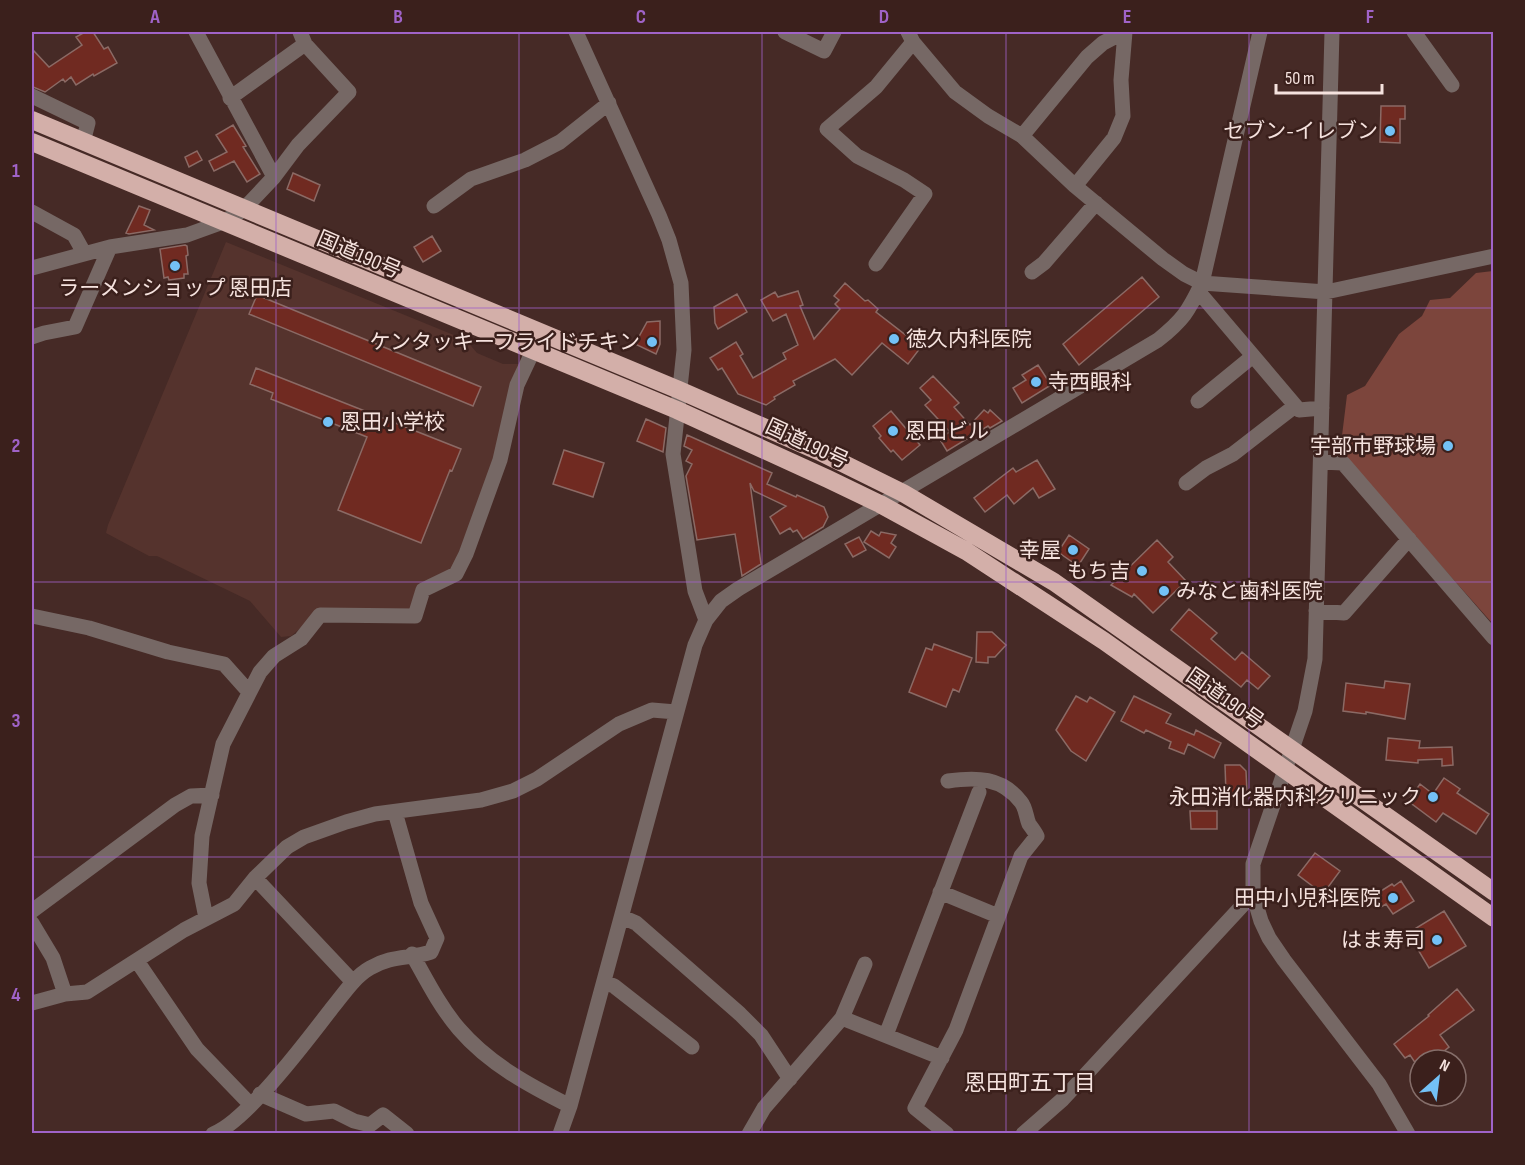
<svg xmlns="http://www.w3.org/2000/svg" width="1525" height="1165" viewBox="0 0 1525 1165" font-family="'Sofia Sans Condensed','Noto Sans JP',sans-serif">
	<rect width="100%" height="100%" fill="#462a26"/>
	<path fill="#55332d" d="M226,242L466,340L477,353L503,364H518L497,456L450,574L409,614L308,622L291,636L281,637L250,601L157,556H149L106,533L108,525Z"/>
	<path fill="#7c453c" d="M1493,271V624L1340,452L1347,395L1365,386L1399,334L1422,316L1430,300L1450,298L1476,273Z"/>
	<path fill="#702a21" stroke="#8b6a65" stroke-width="1.5" d="M85,32H93L104,49L108,47L117,63L94,76L93,74L76,85L71,77L65,82L63,79L45,92L33,87L32,84V49L49,67L82,45L76,37Z
		M1381,106H1405V119H1400V143L1380,142Z
		M233,125L246,146L243,147L260,174L247,182L234,161L214,171L209,161L227,152L216,135Z
		M197,151L202,160L189,167L185,157Z
		M293,173L320,185L314,201L287,189Z
		M139,206L150,210L144,225L154,230L129,234L126,233Z
		M432,236L441,251L423,262L414,247Z
		M185,245L187,246L188,255L186,256L188,274H184V278L169,280L168,277L164,278L160,249Z
		M1142,277L1159,297L1079,365L1063,344Z
		M845,283L865,301L868,300L878,309L876,312L921,347L908,364L882,343L852,375L835,359L793,381L795,385L774,397L775,399L766,405L738,394L722,368L718,370L710,358L736,342L743,354L740,356L753,378L786,359L783,353L798,345L786,314L773,321L761,300L775,292L778,297L798,291L803,305L800,306L814,339L840,309L835,304L839,300L834,296Z
		M737,294L747,312L718,329L715,323L714,307Z
		M257,295L481,387L473,406L249,314Z
		M660,321V344L656,354L635,344L647,322Z
		M1038,365L1051,385L1022,403L1013,388L1026,380L1022,375Z
		M256,368L461,449L452,471L450,470L421,543L338,510L367,437L271,399L273,393L250,384Z
		M933,376L959,403L954,407L970,425L984,410L988,413L990,410L1002,421L990,428L988,426L947,451L939,438L950,432L925,405L931,400L920,388Z
		M891,411L920,445L902,460L893,450L891,452L879,438L881,436L873,426Z
		M646,419L666,428L663,452L637,441Z
		M687,435L772,473L767,484L796,497L797,495L824,507L828,517L823,527L803,539L797,530L793,532L790,528L780,534L770,517L786,506L754,491L750,483L761,564L742,576L735,534L697,540L686,476L692,464L686,461L692,450L684,446Z
		M564,450L604,463L593,497L553,484Z
		M1037,460L1055,489L1039,498L1033,488L1014,504L1007,495L985,512L974,498L1013,468L1016,472Z
		M871,531L879,536L881,532L896,535L891,543L896,547L889,558L864,542Z
		M1069,535L1089,549L1078,566L1058,552Z
		M859,537L866,550L853,557L845,544Z
		M1157,540L1173,557L1168,562L1186,581L1153,613L1134,594L1132,597L1111,585Z
		M1189,609L1217,633L1211,639L1235,660L1242,652L1270,676L1258,689L1247,680L1241,687L1171,630Z
		M977,632H992L1006,645L995,657H988V663L976,662Z
		M934,644L972,658L959,692L953,689L946,707L909,692L926,648L932,650Z
		M1385,681L1410,684L1405,719L1366,712V714L1343,711L1346,683L1384,688Z
		M1076,696L1087,702L1090,697L1115,712L1086,761L1071,751L1056,730Z
		M1134,696L1171,714L1166,723L1194,735L1196,730L1221,743L1214,758L1188,744L1184,754L1169,748L1171,742L1146,730L1144,733L1121,721Z
		M1388,738L1420,741L1419,748L1452,747L1453,765L1442,766V759L1418,760V763L1386,760Z
		M1225,765H1240L1246,771L1247,793H1226Z
		M1444,778L1460,789L1457,793L1489,814L1476,834L1443,813L1436,822L1408,801L1420,784L1433,794Z
		M1190,811H1217V829H1191Z
		M1315,853L1340,871L1323,894L1298,875Z
		M1401,881L1414,901L1393,914L1386,904L1381,907L1373,896L1392,884L1394,886Z
		M1444,911L1466,946L1429,968L1408,933Z
		M1457,989L1474,1010L1440,1035L1449,1047L1434,1059L1430,1054L1416,1064L1410,1055L1405,1058L1394,1044L1429,1016L1428,1015Z"/>
	<g fill="none" stroke-linecap="round" stroke-linejoin="round">
		<path stroke="#766865" stroke-width="15" d="M196,32L274,177
			M576,32L659,215L669,240L681,283L684,350L673,454L695,591L706,620
			M785,32L824,51L834,32
			M908,32L913,42L955,92L988,116L1022,136L1075,186L1163,259L1184,274L1202,283L1326,292L1494,256
			M1332,32L1315,659L1305,711L1253,864V894L1261,921L1269,938L1284,960L1379,1084L1408,1134
			M1414,32L1452,85
			M32,96L88,123L83,142
			M230,98L305,44
			M1022,136L1087,57L1103,43L1124,32
			M1075,186L1114,138L1123,116L1121,80L1125,32
			M434,206L471,179L525,160L560,142L609,103
			M32,212L74,235L84,253
			M876,264L925,194L904,180L857,156L827,129L876,87L913,42
			M32,268L110,247L187,235L223,222L243,210L274,177L298,145L349,92L305,44L300,32
			M1032,272L1044,263L1096,203
			M1198,291L1299,410L1322,408
			M32,337L44,333L75,327L110,247
			M1198,401L1253,356
			M1321,462L1343,463L1494,638
			M1186,483L1206,468L1233,454L1295,406
			M1316,611L1344,613L1409,539
			M32,616L89,628L168,652L224,664L249,692
			M255,878L353,982
			M940,892L998,916
			M32,911L175,805L191,796L212,795
			M622,917L636,923L740,1014L761,1035L790,1079
			M206,918L199,883L202,836L223,744L260,672L274,656L301,639L320,615L415,616L423,590L456,574L466,554L500,460L517,385L533,351
			M32,923L53,958L65,994
			M412,954C426,979 440,1007 459,1029C489,1064 530,1086 570,1106
			M137,961L197,1049L251,1105
			M604,982L614,986L692,1047
			M32,1003L65,994L87,992L184,930L234,904L255,878L287,847L304,837L346,822L375,814L481,800L513,791L537,779L619,724L652,710L676,712
			M842,1018L942,1058
			M886,1035L979,792
			M260,1094L306,1114L334,1111L354,1121L370,1125L383,1115L407,1134
			M213,1134C246,1122 309,1038 332,1008C343,995 354,977 370,968C392,955 409,959 431,952L437,938L421,903L395,812
			M560,1134L570,1106L695,645L706,620L721,601L738,589L1158,340C1183,320 1188,312 1202,283L1260,32
			M749,1134L764,1108L842,1018L865,964
			M947,1134L915,1108L956,1030L1021,856L1037,836C1035,832 1032,828 1029,824C1026,817 1026,808 1021,802C1002,777 976,777 948,781
			M1023,1134L1063,1099L1253,894"/>
		<path stroke="#d3afa9" stroke-width="18" d="M32,120L679,390L818,451L903,493L1054,582L1494,892
			M32,142L677,410L828,479L880,504L966,551L1104,641L1494,918"/>
	</g>
	<path fill="none" stroke="#a063c8" stroke-width="1.5" stroke-opacity="0.55" d="M276,32V1134M519,32V1134M762,32V1134M1006,32V1134M1249,32V1134M32,308H1494M32,582H1494M32,857H1494"/>
	<g fill="#73c1f6" stroke="#3b201c" stroke-width="2">
		<circle cx="1390" cy="131" r="6"/>
		<circle cx="175" cy="266" r="6"/>
		<circle cx="894" cy="339" r="6"/>
		<circle cx="652" cy="342" r="6"/>
		<circle cx="1036" cy="382" r="6"/>
		<circle cx="328" cy="422" r="6"/>
		<circle cx="893" cy="431" r="6"/>
		<circle cx="1448" cy="446" r="6"/>
		<circle cx="1073" cy="550" r="6"/>
		<circle cx="1142" cy="571" r="6"/>
		<circle cx="1164" cy="591" r="6"/>
		<circle cx="1433" cy="797" r="6"/>
		<circle cx="1393" cy="898" r="6"/>
		<circle cx="1437" cy="940" r="6"/>
	</g>
	<g text-anchor="middle" dominant-baseline="central" stroke-width="5" stroke-linejoin="round" paint-order="stroke">
		<g font-size="21" fill="#f5e2de" stroke="#3b201c" text-anchor="end">
			<text x="1378" y="131">セブン-イレブン</text>
			<text x="175" y="288" text-anchor="middle">ラーメンショップ 恩田店</text>
			<text x="906" y="339" text-anchor="start">徳久内科医院</text>
			<text x="640" y="342">ケンタッキーフライドチキン</text>
			<text x="1048" y="382" text-anchor="start">寺西眼科</text>
			<text x="340" y="422" text-anchor="start">恩田小学校</text>
			<text x="905" y="431" text-anchor="start">恩田ビル</text>
			<text x="1436" y="446">宇部市野球場</text>
			<text x="1061" y="550">幸屋</text>
			<text x="1130" y="571">もち吉</text>
			<text x="1176" y="591" text-anchor="start">みなと歯科医院</text>
			<text x="1421" y="797">永田消化器内科クリニック</text>
			<text x="1381" y="898">田中小児科医院</text>
			<text x="1425" y="940">はま寿司</text>
		</g>
		<g font-size="21" fill="#f5e2de" stroke="#3b201c">
			<text transform="translate(359 255) rotate(23)">国道190号</text>
			<text transform="translate(807 444) rotate(25)">国道190号</text>
			<text transform="translate(1225 699) rotate(35)">国道190号</text>
		</g>
		<g font-size="22" fill="#f5e2de" stroke="#3b201c">
			<text x="1030" y="1083">恩田町五丁目</text>
		</g>
	</g>
	<rect width="1525" height="1165" fill="none" stroke="#3b201c" stroke-width="66"/>
	<g transform="translate(1438 1078) rotate(28)"><circle r="28" fill="#3b201c" stroke="#856e6a" stroke-width="1.5"/>
	<path d="M0-4.5L10 22L0 15L-10 22Z" fill="#73c1f6"/>
	<text y="-9" font-size="16" font-weight="bold" text-anchor="middle" fill="#f5e2de">N</text>
	</g>
	<path d="M1276 84v9h106v-9" fill="none" stroke="#f5e2de" stroke-width="3"/>
	<text x="1285" y="84" font-size="18" fill="#f5e2de" stroke="#3b201c" stroke-width="4.5" paint-order="stroke">50 m</text>
	<rect x="33" y="33" width="1459" height="1099" fill="none" stroke="#a063c8" stroke-width="2"/>
	<g font-size="20" text-anchor="middle" font-weight="bold" fill="#a063c8">
		<text x="155" y="23">A</text>
		<text x="398" y="23">B</text>
		<text x="641" y="23">C</text>
		<text x="884" y="23">D</text>
		<text x="1127" y="23">E</text>
		<text x="1370" y="23">F</text>
		<text x="16" y="177">1</text>
		<text x="16" y="452">2</text>
		<text x="16" y="727">3</text>
		<text x="16" y="1001">4</text>
	</g>
</svg>
